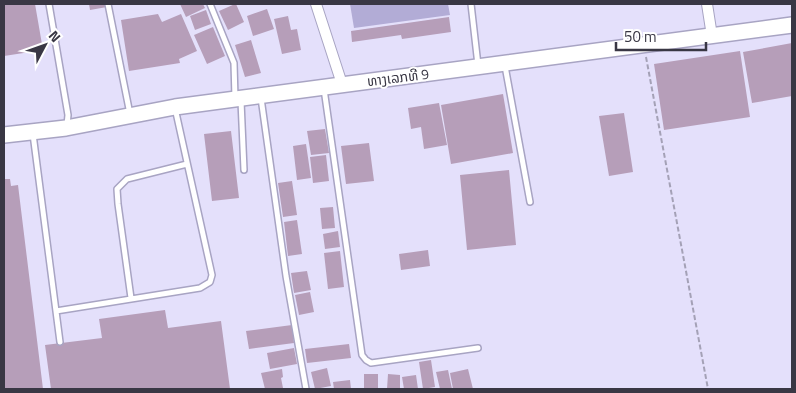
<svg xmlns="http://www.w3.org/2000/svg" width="796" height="393" viewBox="0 0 796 393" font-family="'Titillium Web','Noto Sans Lao',sans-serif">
	<rect width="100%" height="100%" fill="#e4e0fb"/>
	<path fill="#b2acd6" d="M350,4H448L450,15L354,28Z"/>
	<path fill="#b69eb9" d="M4,4H35L43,50L4,56Z
		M89,4H107V7L90,10Z
		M180,4H203L205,8L186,17Z
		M235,4H236L244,22L228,30L219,11Z
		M267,9L274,29L253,36L247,16Z
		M206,10L211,24L195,30L190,16Z
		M158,14L162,22L181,14L197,51L179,59L180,63L129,71L121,20Z
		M288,16L291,30L297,29L301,50L282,54L274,19Z
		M449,17L451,32L402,39L401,35L352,42L351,31Z
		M213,27L225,56L207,64L194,35Z
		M251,40L261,73L245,77L235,45Z
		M792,43V96L752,103L743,52Z
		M740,51L750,117L664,130L654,64Z
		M503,94L513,153L451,164L441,105Z
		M439,103L447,145L424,149L421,127L411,129L408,108Z
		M624,113L633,172L609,176L599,116Z
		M325,129L329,153L311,155L307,131Z
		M231,131L239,198L212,201L204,134Z
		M369,143L374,181L346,184L341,146Z
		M306,144L311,178L297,180L293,146Z
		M326,155L329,181L313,183L310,157Z
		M509,170L516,245L467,250L460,175Z
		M4,179H10L11,186L18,185L43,389H4Z
		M292,181L297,215L283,217L278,183Z
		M333,207L335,228L322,229L320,208Z
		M297,220L302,254L288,256L284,222Z
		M338,231L340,247L325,249L323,234Z
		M428,250L430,266L401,270L399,254Z
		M340,251L344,287L328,289L324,253Z
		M307,271L311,290L294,293L291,273Z
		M310,292L314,312L299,315L295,295Z
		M165,310L168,328L221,321L230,389H51L45,345L102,338L99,319Z
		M292,325L294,343L249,349L246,331Z
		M349,344L351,358L307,363L305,349Z
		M294,348L297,364L270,369L267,353Z
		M431,360L435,387L423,389L419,362Z
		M327,368L331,386L315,389L311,372Z
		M282,369L283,377L281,378L283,388L277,389H265L261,373Z
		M468,369L473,389H453L450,373Z
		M448,370L452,389H440L436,372Z
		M364,374H378V389H364Z
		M388,374L400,375V389H387Z
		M416,375L418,389H404L402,377Z
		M350,380L351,389H334L333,382Z"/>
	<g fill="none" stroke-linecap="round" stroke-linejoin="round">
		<g stroke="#a8a4c3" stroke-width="8">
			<path id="lane" d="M49,4L68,115L67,125
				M108,4L130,114
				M210,4L234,63L235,98
				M471,4L478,65
				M505,66L530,202
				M324,89L362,355L366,360L371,363L478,348
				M261,98L286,276L306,389
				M241,101L244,170
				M33,134L60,342
				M131,298L118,204L117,189L127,179L187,164
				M56,311L200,288L210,282L212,275L175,108"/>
		</g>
		<g stroke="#a8a4c3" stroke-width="12">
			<path id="street" d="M316,4L342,84
				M707,4L712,36"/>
		</g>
		<g stroke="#a8a4c3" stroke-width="18">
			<path id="primary" d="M4,135L66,128L175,107L792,25"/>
		</g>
		<path stroke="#a4a1b6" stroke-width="2" stroke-dasharray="5 2.5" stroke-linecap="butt" d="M646,57L708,389"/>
		<use href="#lane" stroke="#fff" stroke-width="5"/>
		<use href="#street" stroke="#fff" stroke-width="10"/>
		<use href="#primary" stroke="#fff" stroke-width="15"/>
	</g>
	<g text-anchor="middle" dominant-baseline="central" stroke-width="4" stroke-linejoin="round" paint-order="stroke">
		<g font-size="14" fill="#393744" stroke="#fff">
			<text transform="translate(398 77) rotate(-7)">ທາງເລກທີ 9</text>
		</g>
	</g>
	<rect width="796" height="393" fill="none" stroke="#393744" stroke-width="10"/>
	<g transform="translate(45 45) rotate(49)" stroke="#ffffff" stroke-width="4" paint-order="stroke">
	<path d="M0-4L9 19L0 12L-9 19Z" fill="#393744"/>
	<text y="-8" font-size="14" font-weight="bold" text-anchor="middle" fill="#393744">N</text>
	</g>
	<path d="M616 42v8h90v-8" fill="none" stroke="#393744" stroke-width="2.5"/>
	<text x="624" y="42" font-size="15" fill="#393744" stroke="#ffffff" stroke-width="4" paint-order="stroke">50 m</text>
</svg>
